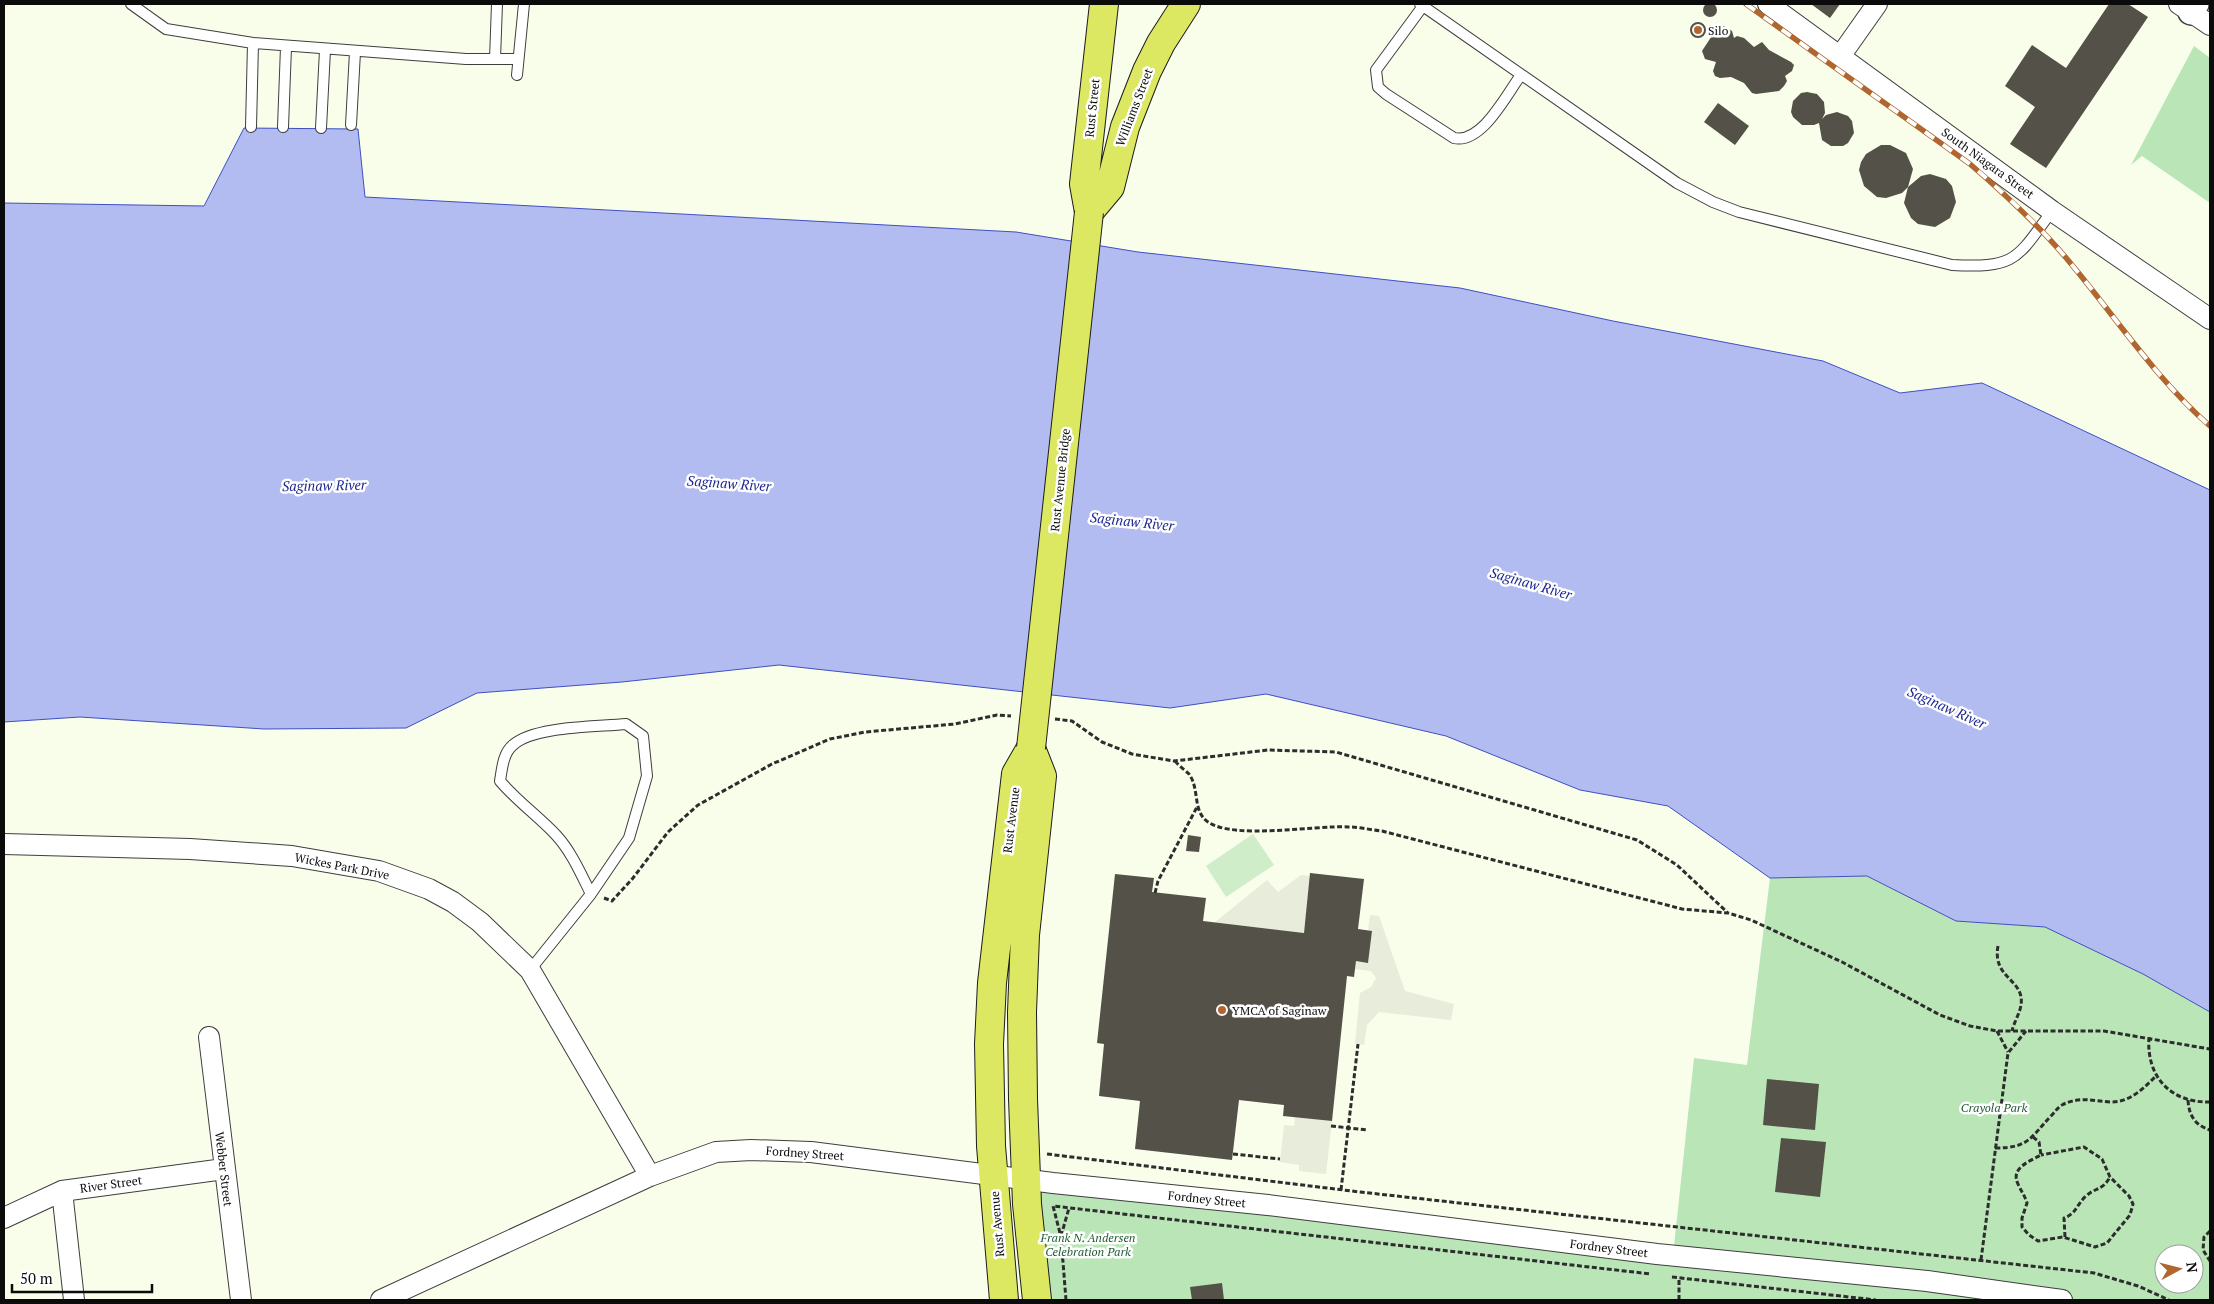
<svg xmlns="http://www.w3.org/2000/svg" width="2214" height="1304" viewBox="0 0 2214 1304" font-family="'PT Serif',serif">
	<rect width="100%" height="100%" fill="#f8feea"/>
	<path fill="#b9e5b7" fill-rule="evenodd" d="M2194,46L2210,58V203L2142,156L2131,165Z
		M1867,876L1956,921L2045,927L2143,974L2210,1012V1300H1037L1026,1178L1673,1256L1694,1058L1747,1065L1770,878ZM2164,1254H2194V1284H2164Z"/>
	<path fill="#cfedc8" d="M1253,834L1274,865L1226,897L1206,866Z"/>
	<path fill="#e8ecdb" d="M1301,875L1310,876L1304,933L1214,923L1267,880L1278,892Z
		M1370,915L1379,916L1405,991L1454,1004L1451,1020L1379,1012L1367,1025L1364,1045L1355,1043L1360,993L1371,987L1376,978L1371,971L1355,969L1356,961L1368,962L1372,931L1368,930Z
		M1295,1117L1332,1121L1326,1174L1299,1171V1165L1280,1162L1284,1125L1294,1126Z"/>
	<path fill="#b3bcf1" stroke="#3f4fc3" d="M244,128L358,129L365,197L1016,232L1138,252L1460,288L1613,321L1823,361L1900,393L1982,383L2210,490V1012L2143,974L2045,927L1956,921L1867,876L1770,878L1668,806L1580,790L1446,736L1266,694L1170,708L779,665L622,682L477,693L406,728L264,729L80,717L4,722V203L204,206Z"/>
	<path fill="#535148" d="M1703 10a7 7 0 1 1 14 0a7 7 0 1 1-14 0Z
		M1811,4H1840L1830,18Z
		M2109,4H2128L2148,17L2046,168L2010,144L2035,107L2005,86L2032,45L2066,68Z
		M1690 30a8 8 0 1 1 16 0a8 8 0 1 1-16 0Z
		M1724,26L1732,31L1734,38L1737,36L1744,38L1754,47L1762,42L1769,50L1791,62L1794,65L1792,71L1785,76L1787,81L1784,86L1779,91L1756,94L1752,93L1744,83L1731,77L1720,78L1715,76L1713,71L1716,62L1705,59L1702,51L1715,31Z
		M1807,92L1817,94L1824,102L1825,113L1822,119L1826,115L1837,112L1848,116L1852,121L1854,133L1848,143L1843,146H1831L1822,140L1819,123L1814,125H1802L1793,117L1791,112L1793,101L1801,93Z
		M1718,103L1749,126L1735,145L1704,122Z
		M1881,145H1890L1906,153L1913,169L1908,187L1921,176L1930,174L1946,179L1952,186L1956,202L1950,218L1935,227L1918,224L1911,218L1904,203L1908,187L1902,193L1886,198L1877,197L1864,186L1859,170L1861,162L1866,154Z
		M1188,835L1201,837L1199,852L1186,851Z
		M1310,873L1364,879L1358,929L1372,931L1368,963L1356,961L1354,977L1347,976L1332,1121L1283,1116L1284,1105L1239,1100L1232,1160L1135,1149L1140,1101L1099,1096L1104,1044L1097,1043L1115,874L1154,878L1152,892L1206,898L1203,921L1304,933Z
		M1767,1079L1819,1084L1815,1130L1763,1125Z
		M1781,1138L1826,1142L1820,1197L1775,1192Z
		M1222,1283L1224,1300H1192L1190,1287Z"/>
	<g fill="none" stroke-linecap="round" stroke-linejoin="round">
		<g stroke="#3e3e3e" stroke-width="12">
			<path id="service" d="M131,4L166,29L253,43L466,59H518
				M1420,4L1677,183L1713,202L1739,212L1952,265C2016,268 2016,260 2052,211
				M1423,6L1376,70L1378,87L1386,94L1454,138C1482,144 1506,95 1521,75
				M495,59L497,4
				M517,75L524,4
				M351,125L355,52
				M251,127L253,43
				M283,127L286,47
				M321,128L325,50
				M530,970L591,894L629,838L647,776L643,736L626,724C597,727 534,726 513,745C503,753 502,769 500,781C517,801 538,816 556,835C571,851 581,874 591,894"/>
		</g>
		<g stroke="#3e3e3e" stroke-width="22">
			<path id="minor" d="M1768,4L2052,211L2210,319
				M2179,4L2210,25
				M1841,55L1877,4
				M4,844L190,849L292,856L379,871L429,889L453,902L480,922L530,970L650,1176
				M209,1037L241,1300
				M62,1191L74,1300
				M4,1218L62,1191L224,1169
				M381,1300L650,1176L716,1152L751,1150L811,1152L1053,1183L1268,1205L1657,1254L1927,1281L2062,1300"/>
		</g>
		<g stroke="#3e3e3e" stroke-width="28">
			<path id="tertiary" d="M2191,12L2196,4"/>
		</g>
		<g stroke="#1c1c1c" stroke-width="30">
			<path id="trunk" d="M1089,212L1110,187L1125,127L1147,71L1161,43L1186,4
				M1089,212L1084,184L1104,4
				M1031,748L1042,776L1025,935L1022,1012L1023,1099L1027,1204L1037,1300
				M1004,1300L991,1146L989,1044L992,983L1016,774L1031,748"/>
		</g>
		<path stroke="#2d2d2d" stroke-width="3" stroke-dasharray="5 2.5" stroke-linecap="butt" d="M1055,719L1072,721L1102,742L1132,754L1174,761L1268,750L1336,752L1637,840L1677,865L1728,913
			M1175,761C1179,766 1185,770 1189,774C1200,789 1192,811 1208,822C1234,840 1315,825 1348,827C1360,827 1371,830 1382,831L1682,909L1728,913L1751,920L1842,962L1940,1015L1970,1026L1997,1031H2104L2210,1049
			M1155,893L1158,881L1197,807
			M604,898L612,901L633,878L668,832L698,805L772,764L830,739L865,732L955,724L997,715L1011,716
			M1998,946C1992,979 2025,979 2021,1005C2020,1013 2014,1022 2012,1031
			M1997,1031L2008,1052
			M2149,1037C2146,1076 2170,1103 2210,1102
			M2188,1100C2189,1116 2195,1125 2210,1130
			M1331,1126L1367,1130
			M2033,1137L2039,1142L2041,1155C2030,1161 2010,1168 2018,1184C2021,1191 2025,1196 2027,1203L2022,1218V1227L2029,1235L2038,1241L2063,1237L2095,1247L2107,1243L2130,1215L2133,1204L2129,1196L2110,1177L2102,1159L2084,1147L2041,1155
			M1995,1148C2029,1148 2030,1138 2051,1116C2055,1112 2058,1107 2062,1105C2079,1096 2093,1101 2111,1102C2130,1102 2143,1089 2156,1076
			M1047,1154L1360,1192L2094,1273L2138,1286L2169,1300
			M1233,1154L1280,1159
			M1341,1190L1358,1044
			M2210,1231L2204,1237L2203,1250L2210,1261
			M1061,1236L1069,1208
			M2065,1237L2064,1218C2076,1214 2077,1204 2086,1196C2096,1187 2102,1191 2110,1177
			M1981,1260L2008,1053L2026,1031
			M1672,1277L1876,1300
			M1066,1300L1061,1237L1053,1206L1651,1274
			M1679,1300V1278"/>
		<use href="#service" stroke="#fff" stroke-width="10"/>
		<use href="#minor" stroke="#fff" stroke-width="20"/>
		<use href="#tertiary" stroke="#fff" stroke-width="25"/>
		<use href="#trunk" stroke="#dde862" stroke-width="28"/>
		<g stroke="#b0662e" stroke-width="5.5">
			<path id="rail" d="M1746,4L1970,164C2007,196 2042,228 2072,265C2117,319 2157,380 2210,426"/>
		</g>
		<use href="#rail" stroke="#fff" stroke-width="4" stroke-dasharray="11" stroke-linecap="butt"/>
		<g stroke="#1c1c1c" stroke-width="30" stroke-linecap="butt">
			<path id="trunk-bridge" d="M1031,748L1089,212"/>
		</g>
		<use href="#trunk-bridge" stroke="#dde862" stroke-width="28"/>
	</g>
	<g fill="#b0662e" stroke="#fff" stroke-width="2">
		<circle cx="1698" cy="30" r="5"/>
		<circle cx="1222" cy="1010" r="5"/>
	</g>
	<g text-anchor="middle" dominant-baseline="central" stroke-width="5" stroke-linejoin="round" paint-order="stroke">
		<g font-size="12" fill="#0b0b0b" stroke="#fff" text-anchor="start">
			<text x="1708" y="30">Silo</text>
			<text x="1232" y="1010">YMCA of Saginaw</text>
		</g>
		<g font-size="12" fill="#0b0b0b" stroke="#fff">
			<text transform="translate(1134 107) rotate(-69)">Williams Street</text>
			<text transform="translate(1092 108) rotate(-84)">Rust Street</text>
			<text transform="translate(1988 163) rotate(36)">South Niagara Street</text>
			<text transform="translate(1060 480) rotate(-84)">Rust Avenue Bridge</text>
			<text transform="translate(1011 820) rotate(-83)">Rust Avenue</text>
			<text transform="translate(342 866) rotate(11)">Wickes Park Drive</text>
			<text transform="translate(805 1153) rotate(4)">Fordney Street</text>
			<text transform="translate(224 1169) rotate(83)">Webber Street</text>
			<text transform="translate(111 1184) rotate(-8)">River Street</text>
			<text transform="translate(1207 1199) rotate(6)">Fordney Street</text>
			<text transform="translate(997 1224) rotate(-95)">Rust Avenue</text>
			<text transform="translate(1609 1248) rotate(7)">Fordney Street</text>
		</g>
		<g font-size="12" font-style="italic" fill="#215d31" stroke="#fff">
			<text x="1994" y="1107">Crayola Park</text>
			<text x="1088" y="1237">Frank N. Andersen<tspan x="1088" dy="14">Celebration Park</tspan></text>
		</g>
		<g font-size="14" font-style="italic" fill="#1e2893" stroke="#fff">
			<text transform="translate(729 483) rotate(4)">Saginaw River</text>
			<text transform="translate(324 485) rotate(-1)">Saginaw River</text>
			<text transform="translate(1132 521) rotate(6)">Saginaw River</text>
			<text transform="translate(1531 583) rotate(16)">Saginaw River</text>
			<text transform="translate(1947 707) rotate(24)">Saginaw River</text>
		</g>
	</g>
	<rect width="2214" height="1304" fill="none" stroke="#0b0b0b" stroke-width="10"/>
	<g transform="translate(2179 1269) rotate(83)"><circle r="24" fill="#ffffff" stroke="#9d9d9d"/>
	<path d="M0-4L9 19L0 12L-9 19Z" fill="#b0662e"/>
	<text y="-8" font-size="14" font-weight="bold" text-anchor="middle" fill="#0b0b0b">N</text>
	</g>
	<path d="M12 1284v8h140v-8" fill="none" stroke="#0b0b0b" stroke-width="2.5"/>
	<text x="20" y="1284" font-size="15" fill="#0b0b0b" stroke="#ffffff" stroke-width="4" paint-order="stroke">50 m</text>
</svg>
